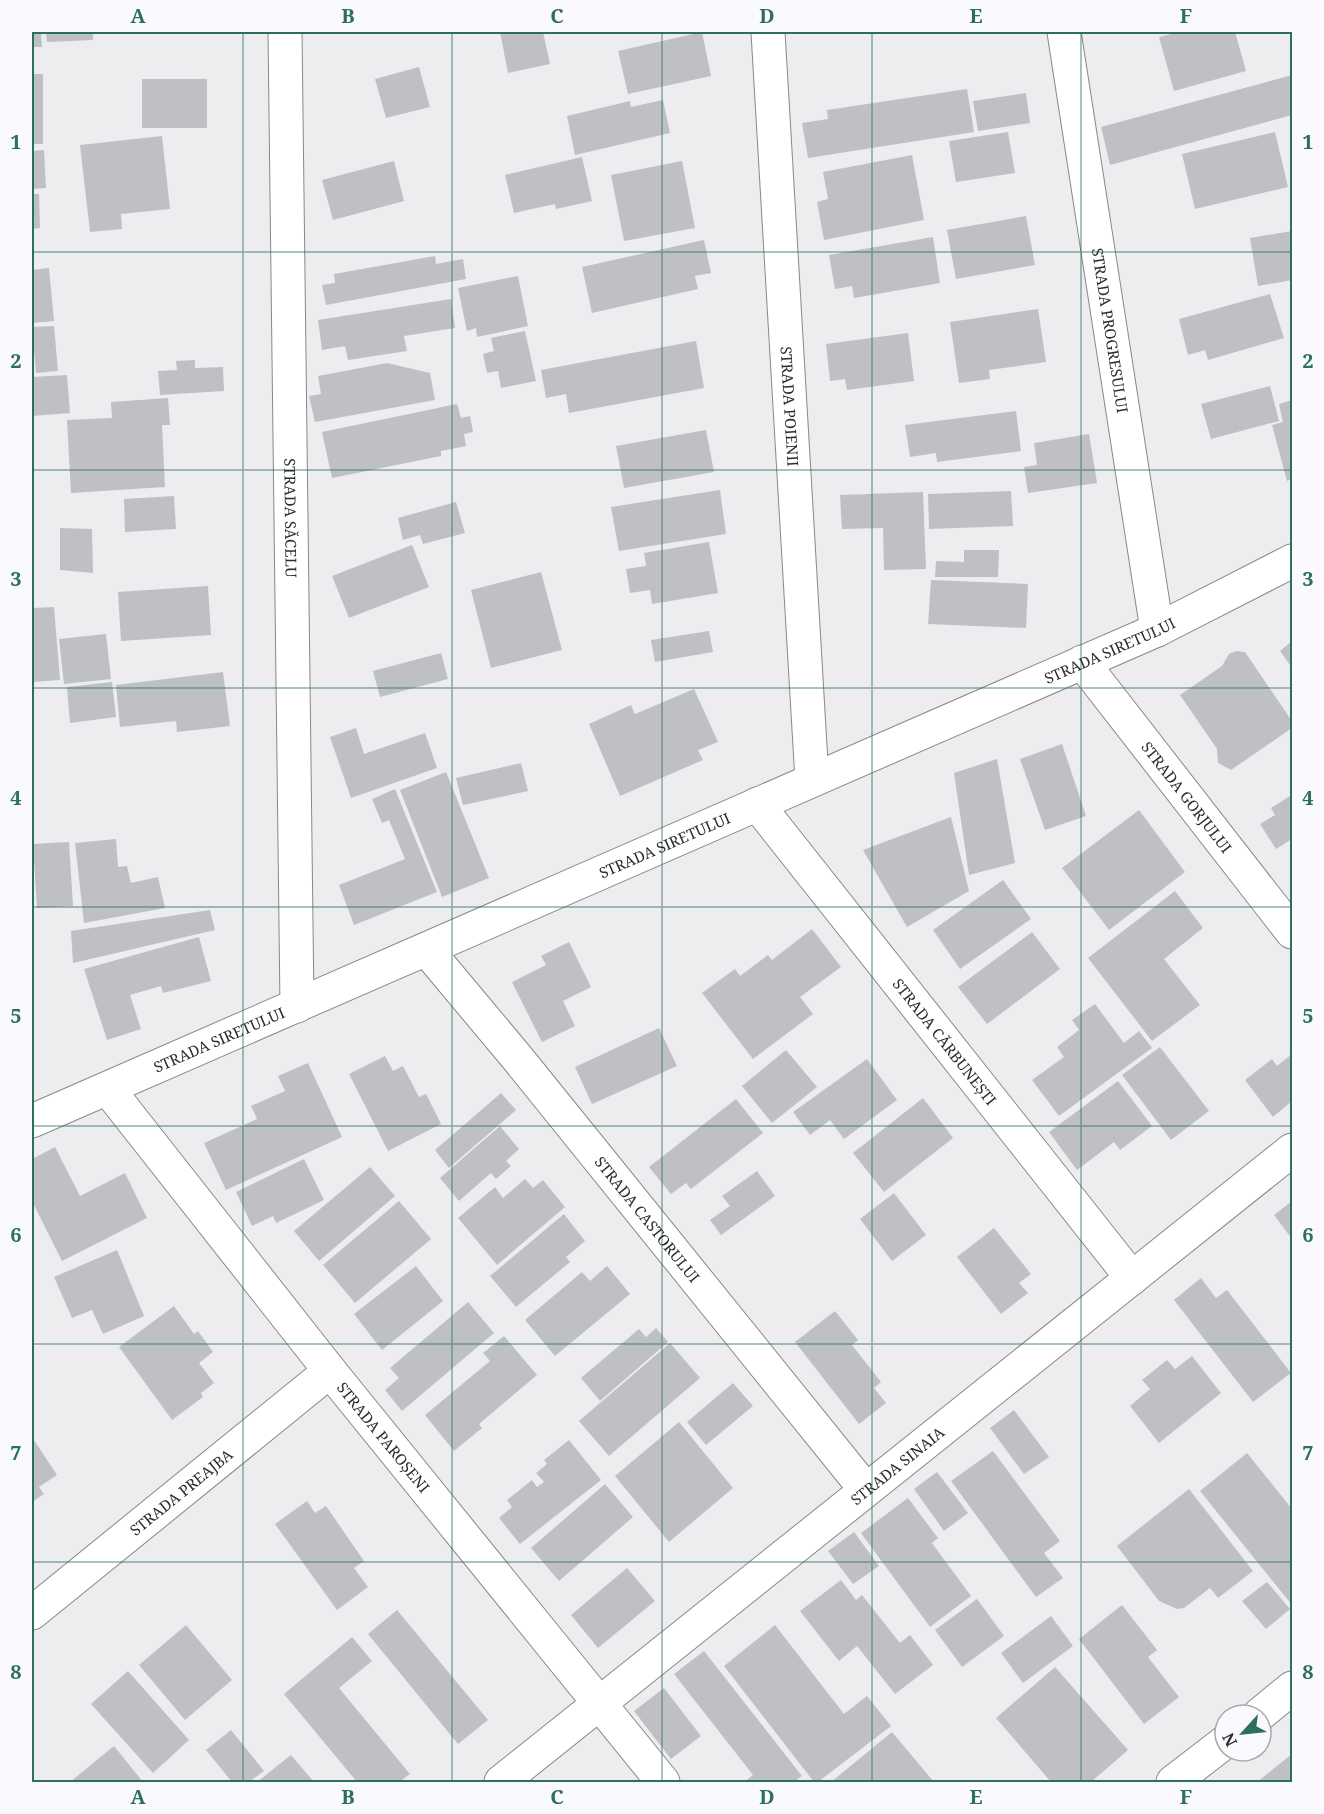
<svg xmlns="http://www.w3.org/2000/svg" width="1324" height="1814" viewBox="0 0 1324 1814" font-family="'Noto Serif',serif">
	<rect width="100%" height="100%" fill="#ededf0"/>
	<path fill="#bfc0c4" d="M32,32H41L42,47H32Z
		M46,32H93V40L47,42Z
		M500,32H543L550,64L508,73Z
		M702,32L711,76L628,94L618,51Z
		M1179,32H1235L1246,71L1174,91L1159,37Z
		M419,67L430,107L386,118L375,79Z
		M32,74H43V144H32Z
		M1292,75V115L1110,165L1101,127Z
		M142,79H207V128H142Z
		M967,89L974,132L808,158L802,123L828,119L827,110Z
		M1026,93L1030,123L978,131L973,101Z
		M663,100L670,133L575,155L567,116L630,101L631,107Z
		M1008,132L1015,173L956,182L949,141Z
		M1275,132L1288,187L1195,209L1182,154Z
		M162,136L170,209L121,214L122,229L90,232L80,145Z
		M44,150L46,188L32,189V151Z
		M912,155L924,220L824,240L817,202L828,199L823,172Z
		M582,157L592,201L556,209L555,204L514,213L505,175Z
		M394,161L404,201L333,220L322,180Z
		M682,161L695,228L624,241L611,175Z
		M32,194H39L40,228L32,229Z
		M1026,216L1035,265L956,279L947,230Z
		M1292,231V280L1258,286L1250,238Z
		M933,237L940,283L854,298L852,286L835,289L829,255Z
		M704,240L711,273L695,276L698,289L592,313L582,267Z
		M435,256L436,264L463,259L466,279L326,305L322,285L335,283L334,274Z
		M49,268L54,321L32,323V270Z
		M518,276L528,326L477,337L476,328L467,331L458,288Z
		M1270,294L1284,338L1208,360L1205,350L1188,355L1179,319Z
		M451,299L455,328L404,336L407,351L348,360L345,346L322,350L318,320Z
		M1038,309L1046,362L989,370L990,379L959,383L950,322Z
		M54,326L58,371L36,373L32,327Z
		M525,331L536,381L501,388L498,371L487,373L483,354L494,351L491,338Z
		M908,333L914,381L847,390L845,379L830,381L826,344Z
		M696,341L704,388L569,413L566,394L546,398L541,370Z
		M195,360V368L223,367L224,391L160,395L158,371L177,370L176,361Z
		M387,363L430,373L435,400L315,422L309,396L321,394L318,376Z
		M67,375L70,413L32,416V377Z
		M1270,386L1279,421L1211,439L1201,404Z
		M168,398L170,425H162L165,487L71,493L67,420L112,418L111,402Z
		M1292,400V479L1287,481L1272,425L1283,422L1279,404Z
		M457,404L461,418L470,416L473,432L464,434L466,446L441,451V456L332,478L322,432Z
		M1016,411L1021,451L937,462L936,453L910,457L905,425Z
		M706,430L714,472L624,488L616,446Z
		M1089,434L1097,483L1028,493L1024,467L1037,465L1034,443Z
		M720,490L726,534L619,551L611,507Z
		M1011,491L1013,526L929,529L928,494Z
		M923,492L926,569L884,570L883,528L842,529L840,495Z
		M174,496L176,529L125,532L124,499Z
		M456,502L465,533L423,544L420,535L403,540L398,518Z
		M60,528L92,529L93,573L60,570Z
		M709,542L718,593L652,604L650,590L630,593L626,569L646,566L644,553Z
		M412,545L429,587L349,618L332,576Z
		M964,550H999L998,577H935L936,561L964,562Z
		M541,572L562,650L491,668L471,590Z
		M931,580L1028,584L1026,628L928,624Z
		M208,586L211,635L121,641L118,592Z
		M54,607L60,680L32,682V608Z
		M709,631L713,652L655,662L651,640Z
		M106,634L111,679L64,684L59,639Z
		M1292,641V668L1280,651Z
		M1236,651L1245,652L1292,721V728L1231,770L1218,763L1217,749L1180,695L1222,666L1229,654Z
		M441,653L448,679L380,697L373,671Z
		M223,672L230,726L177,732L176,721L120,727L116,685Z
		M112,682L116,717L70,723L67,687Z
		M694,689L718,742L698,750L703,760L620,796L589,724L631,705L635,714Z
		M356,728L364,754L425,733L437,768L351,798L330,737Z
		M1062,744L1086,816L1045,830L1020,759Z
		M997,759L1015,863L969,875L954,773Z
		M521,763L528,791L463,805L456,778Z
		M446,772L489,878L442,897L400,790Z
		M395,789L437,892L354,925L339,885L405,859L389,820L382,823L372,799Z
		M1290,796L1292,799V839L1276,849L1260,824L1275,815L1271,808Z
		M1139,810L1185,872L1109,930L1062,868Z
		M951,817L969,891L907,927L863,850Z
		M116,839L118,867L127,866L131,883L158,877L165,908L84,923L75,843Z
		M69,842L73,906L37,908L33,844Z
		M1003,880L1031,919L960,969L933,930Z
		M1175,891L1203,928L1164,959L1200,1005L1152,1041L1088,958Z
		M210,910L215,930L73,963L71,931Z
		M812,929L841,967L800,997L813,1014L753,1059L702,993L735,969L740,976L768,955L772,960Z
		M1032,932L1060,969L987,1024L958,987Z
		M199,937L211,981L163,993L161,986L130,995L141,1029L107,1040L84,969Z
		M569,942L591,987L563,1001L575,1026L542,1042L512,982L546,965L541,956Z
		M1095,1004L1124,1043L1139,1031L1152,1048L1059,1116L1032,1080L1064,1057L1057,1047L1079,1030L1072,1020Z
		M659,1028L677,1066L592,1104L575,1067Z
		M1160,1047L1209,1111L1171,1140L1122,1075Z
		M786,1050L817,1087L772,1123L742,1086Z
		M1292,1054V1101L1273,1117L1245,1080L1272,1059L1277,1066Z
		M385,1056L393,1071L403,1066L419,1097L426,1094L441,1124L388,1151L349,1074Z
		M867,1059L897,1100L844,1139L830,1120L810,1135L793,1112Z
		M308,1063L342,1137L226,1190L204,1143L257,1119L251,1106L285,1091L278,1076Z
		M1118,1081L1152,1126L1120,1150L1114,1142L1077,1170L1049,1132Z
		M501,1093L516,1110L449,1168L435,1150Z
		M923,1098L953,1138L884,1192L853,1153Z
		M736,1099L763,1133L691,1189L686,1183L671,1194L649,1167Z
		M500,1126L519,1149L506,1161L511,1166L496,1179L491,1173L459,1201L440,1178Z
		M55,1147L80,1196L125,1173L147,1218L62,1261L32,1201V1159Z
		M304,1159L324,1200L276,1223L273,1216L252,1226L236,1192Z
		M370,1167L395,1196L319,1261L294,1231Z
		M757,1171L775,1196L721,1235L710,1220L730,1206L722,1196Z
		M525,1179L533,1188L543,1180L565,1207L497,1265L458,1218L495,1187L503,1198Z
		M894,1193L926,1235L892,1261L860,1219Z
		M399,1201L431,1239L355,1303L323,1265Z
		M1292,1201V1239L1274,1215Z
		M564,1214L585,1241L566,1257L570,1262L516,1307L490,1276Z
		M994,1228L1031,1274L1019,1283L1028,1293L1001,1314L957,1257Z
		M117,1250L144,1316L103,1334L92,1310L72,1318L54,1277Z
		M416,1266L443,1301L382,1350L354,1314Z
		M607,1266L630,1294L555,1356L525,1320L582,1272L590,1281Z
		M1201,1278L1216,1298L1227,1290L1291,1373L1253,1402L1174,1300Z
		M468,1302L494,1333L402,1411L385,1390L399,1378L390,1368Z
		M174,1306L194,1334L198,1331L213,1352L199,1363L214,1383L201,1393L203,1397L172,1420L119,1347Z
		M835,1311L858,1340L852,1345L881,1382L874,1388L886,1403L859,1424L795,1342Z
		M656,1328L668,1342L600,1401L581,1378L639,1329L646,1337Z
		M504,1336L537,1375L479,1424L482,1428L454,1451L425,1415L490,1361L483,1353Z
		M670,1343L700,1378L609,1456L579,1421Z
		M1192,1356L1221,1393L1159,1443L1130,1406L1150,1389L1142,1380L1167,1360L1175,1369Z
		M733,1383L753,1406L706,1445L687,1422Z
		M1014,1410L1049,1457L1024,1474L990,1428Z
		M679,1422L733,1488L669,1542L615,1476Z
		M32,1437L57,1475L39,1487L44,1494L32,1502Z
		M569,1440L601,1480L520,1544L499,1518L512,1507L507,1500L532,1480L537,1487L544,1482L536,1473L547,1464L544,1460Z
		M993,1451L1060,1541L1044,1553L1063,1578L1036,1597L951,1481Z
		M1247,1453L1292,1509V1605L1200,1491Z
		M937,1472L968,1513L944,1531L914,1489Z
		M605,1484L633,1517L559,1581L531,1548Z
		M1189,1489L1253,1571L1218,1598L1210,1588L1184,1608L1177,1609L1159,1601L1117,1546Z
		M908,1498L938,1538L932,1543L971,1596L930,1627L861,1533Z
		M307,1501L315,1513L326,1506L364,1561L354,1568L368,1587L337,1610L275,1524Z
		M854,1532L879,1566L853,1584L828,1551Z
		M627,1568L655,1601L598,1648L571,1615Z
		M841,1580L856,1600L862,1595L900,1643L910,1635L933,1665L895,1694L857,1646L839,1661L800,1611Z
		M1267,1582L1290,1609L1266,1629L1242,1601Z
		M977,1599L1004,1636L962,1667L935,1630Z
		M1122,1605L1157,1650L1148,1657L1179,1697L1144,1724L1079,1639Z
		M397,1610L488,1720L458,1744L368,1634Z
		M1051,1616L1073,1646L1023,1683L1001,1653Z
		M186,1625L232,1680L185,1720L139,1665Z
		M775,1625L844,1714L867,1696L891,1726L818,1782H814L724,1666Z
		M352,1637L372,1661L339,1688L410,1774L399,1782H357L284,1694Z
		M704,1651L802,1776L794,1782H744L753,1775L674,1674Z
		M1055,1667L1128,1750L1091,1782H1051L996,1718Z
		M128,1671L189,1740L153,1773L91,1704Z
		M664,1688L701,1736L671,1759L634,1711Z
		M231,1730L264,1771L249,1782H232L206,1750Z
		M892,1732L934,1782H831Z
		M114,1746L143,1782H70Z
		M1292,1754V1782H1257Z
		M291,1755L314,1782H257Z"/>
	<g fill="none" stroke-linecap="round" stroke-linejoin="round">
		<g stroke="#88888b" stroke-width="35">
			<g id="minor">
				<path id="s1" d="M285,32L297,1006"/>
				<path id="s2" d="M768,32L812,780"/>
				<path id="s3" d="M1064,32L1157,630"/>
				<path id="s4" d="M1082,662L1292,932"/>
				<path id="s5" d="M757,804L1132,1278"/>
				<path id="s6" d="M427,950L519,1060L866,1490"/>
				<path id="s7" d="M108,1089L330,1371L663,1782"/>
				<path id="s8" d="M32,1613L330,1371"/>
				<path id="s9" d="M501,1782L1292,1150"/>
			</g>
		</g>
		<g stroke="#88888b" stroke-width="35">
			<g id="tertiary">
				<path id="s10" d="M32,1121L1157,630L1292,561"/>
				<path d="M1259,1715L1292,1688"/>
				<path d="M1173,1782L1225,1742"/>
			</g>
		</g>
		<use href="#minor" stroke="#fff" stroke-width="33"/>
		<use href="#tertiary" stroke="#fff" stroke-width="33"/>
	</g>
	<path fill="none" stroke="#2d6f5e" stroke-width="1.5" stroke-opacity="0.55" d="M243,32V1782M452,32V1782M662,32V1782M872,32V1782M1081,32V1782M32,252H1292M32,470H1292M32,688H1292M32,907H1292M32,1126H1292M32,1344H1292M32,1562H1292"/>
	<g text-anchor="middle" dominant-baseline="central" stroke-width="4.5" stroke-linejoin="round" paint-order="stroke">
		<g font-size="15" fill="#2d2d2e" stroke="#fafafe">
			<text stroke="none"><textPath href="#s3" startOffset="302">STRADA PROGRESULUI</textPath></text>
			<text stroke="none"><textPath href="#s2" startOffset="375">STRADA POIENII</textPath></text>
			<text stroke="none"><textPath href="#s1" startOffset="486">STRADA SĂCELU</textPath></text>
			<text stroke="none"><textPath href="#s10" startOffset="1176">STRADA SIRETULUI</textPath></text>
			<text stroke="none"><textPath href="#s4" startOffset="171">STRADA GORJULUI</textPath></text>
			<text stroke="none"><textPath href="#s10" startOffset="690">STRADA SIRETULUI</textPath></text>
			<text stroke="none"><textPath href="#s10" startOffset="204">STRADA SIRETULUI</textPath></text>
			<text stroke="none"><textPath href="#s5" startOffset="303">STRADA CĂRBUNEȘTI</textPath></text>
			<text stroke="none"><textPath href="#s6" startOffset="348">STRADA CASTORULUI</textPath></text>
			<text stroke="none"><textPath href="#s7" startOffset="444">STRADA PAROȘENI</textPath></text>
			<text stroke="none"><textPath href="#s9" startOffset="507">STRADA SINAIA</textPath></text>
			<text stroke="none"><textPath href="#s8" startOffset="192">STRADA PREAJBA</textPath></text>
		</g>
	</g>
	<rect width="1324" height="1814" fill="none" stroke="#fafafe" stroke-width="66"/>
	<g transform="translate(1243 1733) rotate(243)"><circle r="28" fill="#fafafe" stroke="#a8a8ab" stroke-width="1.5"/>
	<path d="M0-4.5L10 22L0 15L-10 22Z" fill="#2d6f5e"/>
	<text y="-9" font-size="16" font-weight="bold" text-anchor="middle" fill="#2d2d2e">N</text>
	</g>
	<rect x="33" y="33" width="1258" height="1748" fill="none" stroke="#2d6f5e" stroke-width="2"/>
	<g font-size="20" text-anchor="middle" font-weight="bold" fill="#2d6f5e">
		<text x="138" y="23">A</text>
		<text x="348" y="23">B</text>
		<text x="557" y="23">C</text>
		<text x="767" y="23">D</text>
		<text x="976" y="23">E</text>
		<text x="1186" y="23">F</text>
		<text x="16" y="149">1</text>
		<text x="1308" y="149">1</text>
		<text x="16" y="368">2</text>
		<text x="1308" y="368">2</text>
		<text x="16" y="586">3</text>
		<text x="1308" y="586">3</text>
		<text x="16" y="805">4</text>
		<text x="1308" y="805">4</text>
		<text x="16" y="1023">5</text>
		<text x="1308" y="1023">5</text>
		<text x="16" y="1242">6</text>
		<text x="1308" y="1242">6</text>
		<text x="16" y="1460">7</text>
		<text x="1308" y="1460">7</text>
		<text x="16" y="1679">8</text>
		<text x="1308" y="1679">8</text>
		<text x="138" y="1804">A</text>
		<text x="348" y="1804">B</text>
		<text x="557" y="1804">C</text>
		<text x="767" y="1804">D</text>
		<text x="976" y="1804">E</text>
		<text x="1186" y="1804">F</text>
	</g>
</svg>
